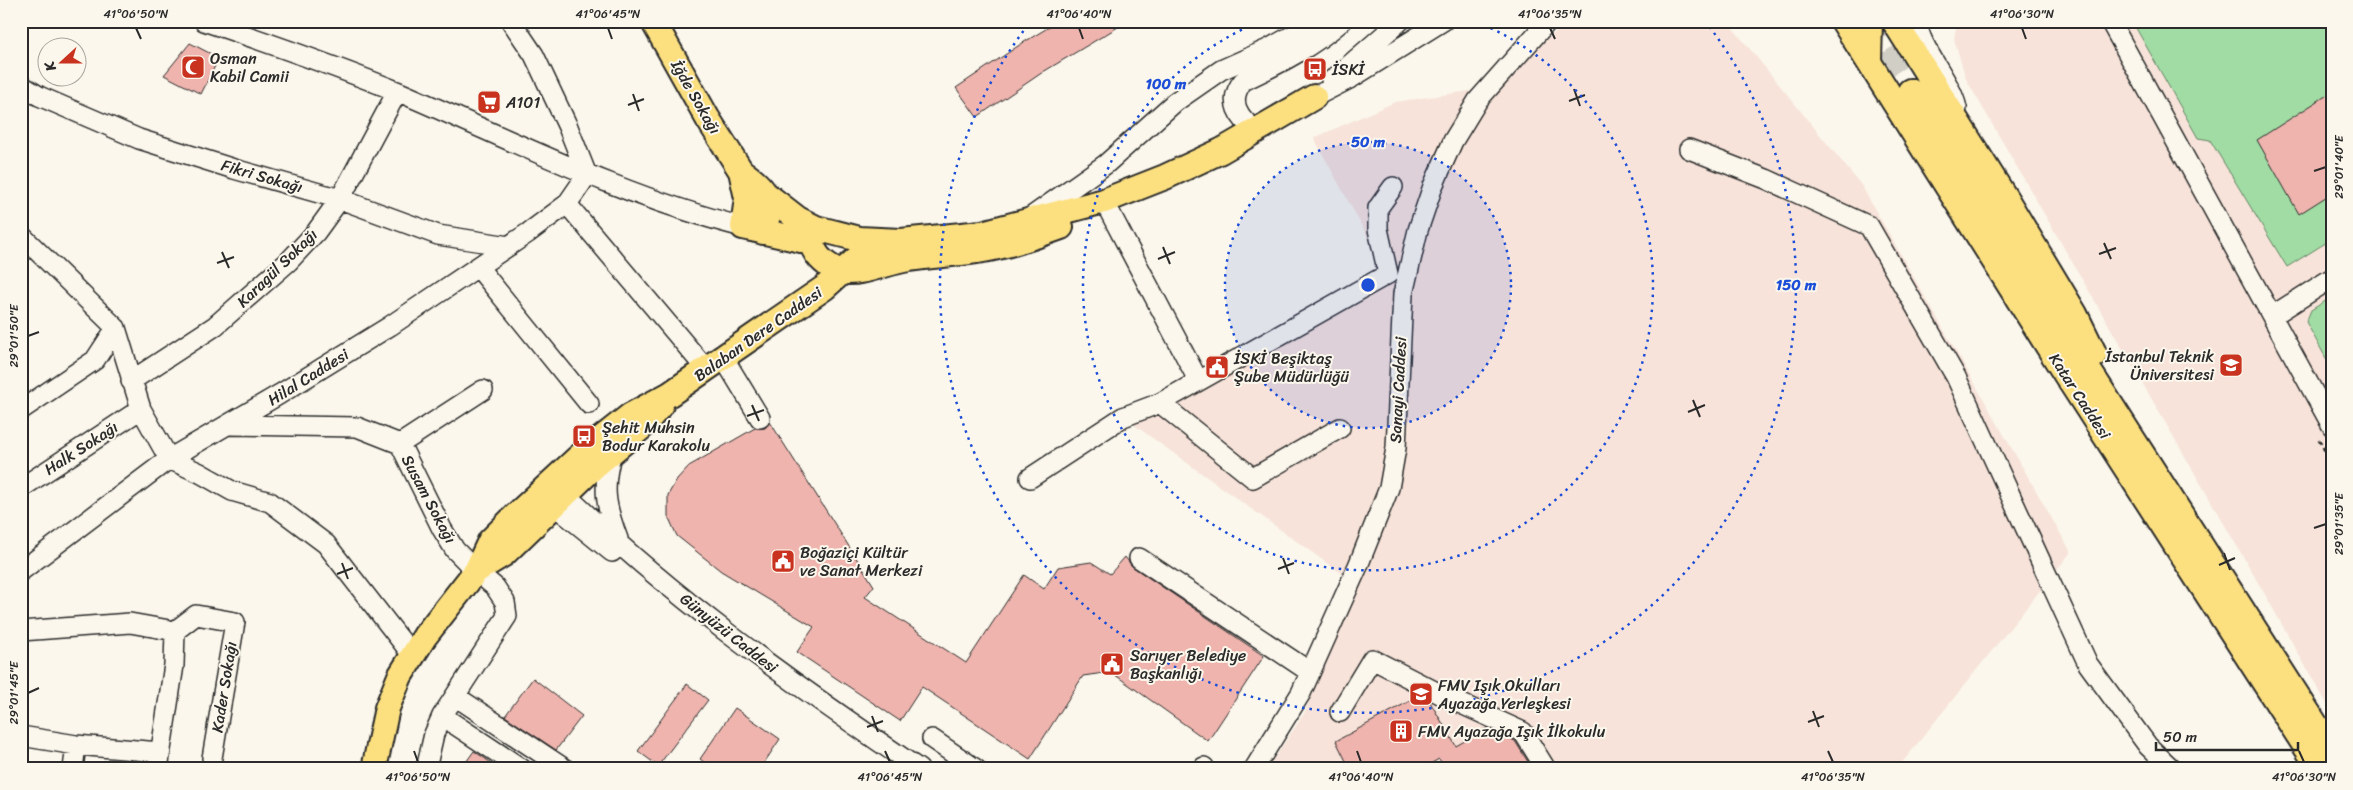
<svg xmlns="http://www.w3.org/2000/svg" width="2353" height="790" viewBox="0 0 2353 790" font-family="Sriracha,sans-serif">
	<rect width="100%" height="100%" fill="#fbf7ec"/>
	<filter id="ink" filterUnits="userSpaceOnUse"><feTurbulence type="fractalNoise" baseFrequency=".02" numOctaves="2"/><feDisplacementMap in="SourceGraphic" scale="10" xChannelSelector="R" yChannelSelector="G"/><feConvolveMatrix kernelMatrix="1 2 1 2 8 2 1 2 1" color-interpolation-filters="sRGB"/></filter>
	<g filter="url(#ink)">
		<path fill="#f7e3d9" d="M1570,21H1727L1861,185L2071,552L1897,769H1267L1304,714L1356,584L1123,417L1388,274L1314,138L1395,102L1483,89Z
			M1957,21H2332V713L2263,591L1966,79L1954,39Z"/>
		<path fill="#a0dca3" stroke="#668467" d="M2132,21H2332V239L2287,267L2210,140L2198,138Z
			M2332,297V369L2306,322L2311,310Z"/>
		<path fill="#efb4ae" stroke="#2b2b2b" d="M1059,21H1128L1043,72L977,117L956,88L1021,44Z
			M190,43L219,58L201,94L164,75Z
			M2332,92V193L2299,214L2257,140Z
			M770,422L874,586L865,597L966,663L1024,575L1044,589L1058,567L1091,562L1110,574L1125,557L1133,567L1264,656L1208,741L1111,672L1083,676L1030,759L922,687L900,721L797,652L814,627L721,571L677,536L668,516V495L677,479L689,466L755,428H765Z
			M533,678L582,716L556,750L505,716Z
			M687,684L708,700L658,766L638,751Z
			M1419,696L1430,702L1456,746L1487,728L1515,741L1530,765L1523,769H1446L1439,759L1421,769H1350L1336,741Z
			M735,708L780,739L760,769H713L700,759Z
			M474,751L483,757L499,769H461Z"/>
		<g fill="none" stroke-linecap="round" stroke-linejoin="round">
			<path stroke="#d1cec5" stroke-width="24" stroke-dasharray="24 12" stroke-linecap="butt" d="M1866,21L1910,91"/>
			<g stroke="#2b2b2b" stroke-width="22">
				<path id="minor" d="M204,21C269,43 335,66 399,92C512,140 623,197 743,227
					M1917,21C1919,48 1950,78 1957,108
					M2110,21L2332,426
					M1331,81L1400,21
					M21,85L39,96L139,139L234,169L340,199L438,235L509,246
					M1314,97L1353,77L1443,21
					M1257,131C1238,118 1227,101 1243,81C1279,64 1312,47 1342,21
					M1689,149L1766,179L1869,226L1956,377L2088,664L2148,746L2172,769
					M1104,201L1198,380
					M567,204L706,369
					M1031,217L1106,164L1175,102L1221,70L1268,49L1318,21
					M21,235L116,328L141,409L169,459L200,473L232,491L270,502L326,544L413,656
					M478,267L589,404
					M2272,316L2332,278
					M723,357L760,418
					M131,381L215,326L289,261L316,232L340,199L397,92
					M1160,403L1253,478L1340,428
					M21,410L95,360L116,328
					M230,425L357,427L400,444L442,529L455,550L476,571L495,587L505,602L507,616L442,716L434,734L426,769
					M400,444L483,390
					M612,452C602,487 605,505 618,539
					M1030,478L1123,417L1160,403L1388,274L1378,229V208L1393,187
					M556,485C666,594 792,683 919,769
					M21,488L141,409
					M544,497L612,552
					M1139,558L1310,672
					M21,571L169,459L280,394L390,326L528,233L567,204L587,175L568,127L534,55L511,21
					M21,631L130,623L175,631L174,665L158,769
					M175,631L196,615L235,622L212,758
					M455,696L565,769
					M1340,712L1372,659L1444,696L1523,732L1546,769
					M442,716L522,769
					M21,736L76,745L160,752
					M932,739L976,769
					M73,769L76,745
					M1203,769L1204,767
					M1254,769L1301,693L1358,566L1389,488L1396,448L1403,294L1418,230L1433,186L1453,141L1478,100L1548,21"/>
			</g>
			<g stroke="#2b2b2b" stroke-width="28">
				<path id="major" d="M653,21L708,119L741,171
					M1843,21L2066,375L2320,769
					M1894,21L2006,199L2075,314L2095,355
					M1869,62L1870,21
					M1910,91L2332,750
					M767,195L798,219L816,228L859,239L901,241L982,233L1104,201L1165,177L1221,151L1314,97
					M816,228C809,236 809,242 815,251C820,261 834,271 845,272C866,273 888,262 909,259C931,255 954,255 977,251C1005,247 1033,237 1061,227
					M763,232C775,200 768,191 741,171L747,198L743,227L810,242
					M476,571L504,554L596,465L641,428L661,405
					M374,769L387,708L400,676L425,636L476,571L490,541L516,515L583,453L631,415L670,394L706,369L824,288L860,256L901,241"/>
			</g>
			<path stroke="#2b2b2b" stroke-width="3" stroke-dasharray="4 4" stroke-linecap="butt" d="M2319,440L2332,463"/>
			<use href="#minor" stroke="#fbf7ec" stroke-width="19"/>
			<use href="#major" stroke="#fce080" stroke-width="24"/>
		</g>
	</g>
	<path fill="none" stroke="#2b2b2b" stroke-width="2" d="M136,28L141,39M608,28L612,39M1079,28L1083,39M1550,28L1555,39M2022,28L2026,39M1574,89L1580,106M633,94L639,111M1569,101L1585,95M628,105L644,99M2314,171L2326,167M2104,243L2111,259M1163,247L1170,264M222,252L229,268M2099,254L2116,248M1158,259L1175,252M217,263L234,257M28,336L39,332M1693,400L1700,417M752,405L759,421M1688,412L1705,405M747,416L764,410M2314,528L2326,524M2224,553L2230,570M1283,558L1289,574M342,563L348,579M2219,565L2235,558M1278,569L1294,563M337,574L353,568M28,693L39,688M1813,711L1819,727M872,716L878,732M1808,722L1824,716M867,727L883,721M414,751L418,762M885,751L890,762M1357,751L1361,762M1828,751L1833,762M2299,751L2304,762"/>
	<circle cx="1368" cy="285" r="143" fill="#1d4ed8" fill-opacity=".12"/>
	<g fill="none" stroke="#1d4ed8" stroke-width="2.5" stroke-dasharray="2.5 5">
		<circle cx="1368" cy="285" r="143"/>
		<path d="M1477 22A285 285 0 1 1 1259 22"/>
		<path d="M1705 21A428 428 0 1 1 1031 21"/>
	</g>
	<defs>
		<g id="mosque-square" transform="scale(1.25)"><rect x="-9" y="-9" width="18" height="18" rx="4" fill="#c8321e" stroke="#fbf7ec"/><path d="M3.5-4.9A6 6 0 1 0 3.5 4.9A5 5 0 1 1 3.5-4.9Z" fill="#fff"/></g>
		<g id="bus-square" transform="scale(1.25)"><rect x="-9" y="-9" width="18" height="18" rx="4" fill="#c8321e" stroke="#fbf7ec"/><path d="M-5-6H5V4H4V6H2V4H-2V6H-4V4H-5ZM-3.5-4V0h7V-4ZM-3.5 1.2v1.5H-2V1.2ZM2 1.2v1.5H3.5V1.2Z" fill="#fff"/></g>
		<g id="supermarket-square" transform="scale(1.25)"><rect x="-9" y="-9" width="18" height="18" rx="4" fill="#c8321e" stroke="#fbf7ec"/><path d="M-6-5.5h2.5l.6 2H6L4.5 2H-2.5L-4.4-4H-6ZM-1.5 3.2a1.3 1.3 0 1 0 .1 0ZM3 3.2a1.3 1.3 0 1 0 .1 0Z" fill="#fff"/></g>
		<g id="university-square" transform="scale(1.25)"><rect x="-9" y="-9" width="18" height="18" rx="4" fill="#c8321e" stroke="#fbf7ec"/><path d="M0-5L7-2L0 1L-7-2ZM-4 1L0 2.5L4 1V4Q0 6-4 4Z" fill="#fff"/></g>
		<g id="civic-square" transform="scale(1.25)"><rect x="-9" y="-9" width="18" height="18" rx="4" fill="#c8321e" stroke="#fbf7ec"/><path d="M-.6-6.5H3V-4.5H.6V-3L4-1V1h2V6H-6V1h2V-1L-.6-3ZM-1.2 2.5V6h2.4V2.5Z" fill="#fff"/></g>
		<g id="school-square" transform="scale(1.25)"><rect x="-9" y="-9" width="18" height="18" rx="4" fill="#c8321e" stroke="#fbf7ec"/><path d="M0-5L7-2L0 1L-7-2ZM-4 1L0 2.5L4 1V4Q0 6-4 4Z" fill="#fff"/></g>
		<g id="building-square" transform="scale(1.25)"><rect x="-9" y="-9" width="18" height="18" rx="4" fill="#c8321e" stroke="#fbf7ec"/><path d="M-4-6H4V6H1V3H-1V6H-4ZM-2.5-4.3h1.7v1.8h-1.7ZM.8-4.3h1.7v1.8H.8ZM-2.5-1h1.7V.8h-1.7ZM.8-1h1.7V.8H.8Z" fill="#fff"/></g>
	</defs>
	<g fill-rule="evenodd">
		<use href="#mosque-square" x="193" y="67"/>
		<use href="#bus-square" x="1315" y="69"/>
		<use href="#supermarket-square" x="489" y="102"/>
		<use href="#university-square" x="2231" y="365"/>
		<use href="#civic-square" x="1217" y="367"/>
		<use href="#bus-square" x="584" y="436"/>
		<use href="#civic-square" x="783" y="561"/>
		<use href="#civic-square" x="1112" y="664"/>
		<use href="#school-square" x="1421" y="694"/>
		<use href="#building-square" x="1401" y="731"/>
	</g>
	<g text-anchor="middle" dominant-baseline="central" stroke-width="4" stroke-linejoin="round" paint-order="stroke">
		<g font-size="16" fill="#2b2b2b" stroke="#fbf7ec" text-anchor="start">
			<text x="210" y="58">Osman<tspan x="210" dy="18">Kabil Camii</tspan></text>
			<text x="1332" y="69">İSKİ</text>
			<text x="506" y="102">A101</text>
			<text x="2214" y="356" text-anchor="end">İstanbul Teknik<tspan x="2214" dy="18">Üniversitesi</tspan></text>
			<text x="1234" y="358">İSKİ Beşiktaş<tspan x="1234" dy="18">Şube Müdürlüğü</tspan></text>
			<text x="602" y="427">Şehit Muhsin<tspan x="602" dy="18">Bodur Karakolu</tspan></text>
			<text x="800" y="552">Boğaziçi Kültür<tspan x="800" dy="18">ve Sanat Merkezi</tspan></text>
			<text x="1130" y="655">Sarıyer Belediye<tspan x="1130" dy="18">Başkanlığı</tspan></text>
			<text x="1438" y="685">FMV Işık Okulları<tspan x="1438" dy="18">Ayazağa Yerleşkesi</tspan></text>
			<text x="1418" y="731">FMV Ayazağa Işık İlkokulu</text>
		</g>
		<g font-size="16" fill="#2b2b2b" stroke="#fbf7ec">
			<text transform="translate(696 97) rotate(60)">İğde Sokağı</text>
			<text transform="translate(262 176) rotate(16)">Fikri Sokağı</text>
			<text transform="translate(277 268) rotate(-44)">Karagül Sokağı</text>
			<text transform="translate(758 334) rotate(-35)">Balaban Dere Caddesi</text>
			<text transform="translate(308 377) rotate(-32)">Hilal Caddesi</text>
			<text transform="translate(1398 390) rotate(-87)">Sanayi Caddesi</text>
			<text transform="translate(2080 396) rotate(57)">Katar Caddesi</text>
			<text transform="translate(81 448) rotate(-33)">Halk Sokağı</text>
			<text transform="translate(429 499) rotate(62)">Susam Sokağı</text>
			<text transform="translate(729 633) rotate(38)">Günyüzü Caddesi</text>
			<text transform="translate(224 687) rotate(-81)">Kader Sokağı</text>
		</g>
	</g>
	<circle cx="1368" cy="285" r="8" fill="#1d4ed8" stroke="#fbf7ec" stroke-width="2.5"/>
	<g font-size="15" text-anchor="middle" font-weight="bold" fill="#1d4ed8" stroke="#fbf7ec" stroke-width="4" stroke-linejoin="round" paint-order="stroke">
		<text x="1166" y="89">100 m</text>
		<text x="1368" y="147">50 m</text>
		<text x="1796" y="290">150 m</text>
	</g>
	<rect width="2353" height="790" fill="none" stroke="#fbf7ec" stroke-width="55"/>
	<g transform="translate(62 62) rotate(249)"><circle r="24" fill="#fbf7ec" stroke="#a8a59f"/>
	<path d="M0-4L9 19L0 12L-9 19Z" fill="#c8321e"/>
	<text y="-8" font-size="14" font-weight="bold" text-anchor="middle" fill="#2b2b2b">K</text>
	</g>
	<path d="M2156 742v8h142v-8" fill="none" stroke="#2b2b2b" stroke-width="2.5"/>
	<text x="2163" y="742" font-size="15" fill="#2b2b2b" stroke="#fbf7ec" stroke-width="4" paint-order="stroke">50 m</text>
	<rect x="28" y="28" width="2298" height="734" fill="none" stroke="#2b2b2b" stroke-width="2"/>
	<g font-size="12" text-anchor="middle" fill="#2b2b2b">
		<text x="136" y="18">41°06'50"N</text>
		<text x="608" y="18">41°06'45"N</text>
		<text x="1079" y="18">41°06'40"N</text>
		<text x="1550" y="18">41°06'35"N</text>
		<text x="2022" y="18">41°06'30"N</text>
		<text transform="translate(2339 167) rotate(-90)" y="4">29°01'40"E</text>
		<text transform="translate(14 336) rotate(-90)" y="4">29°01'50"E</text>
		<text transform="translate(2339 524) rotate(-90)" y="4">29°01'35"E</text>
		<text transform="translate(14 693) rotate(-90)" y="4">29°01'45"E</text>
		<text x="418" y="781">41°06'50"N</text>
		<text x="890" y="781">41°06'45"N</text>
		<text x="1361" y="781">41°06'40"N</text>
		<text x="1833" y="781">41°06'35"N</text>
		<text x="2304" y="781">41°06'30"N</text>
	</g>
</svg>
